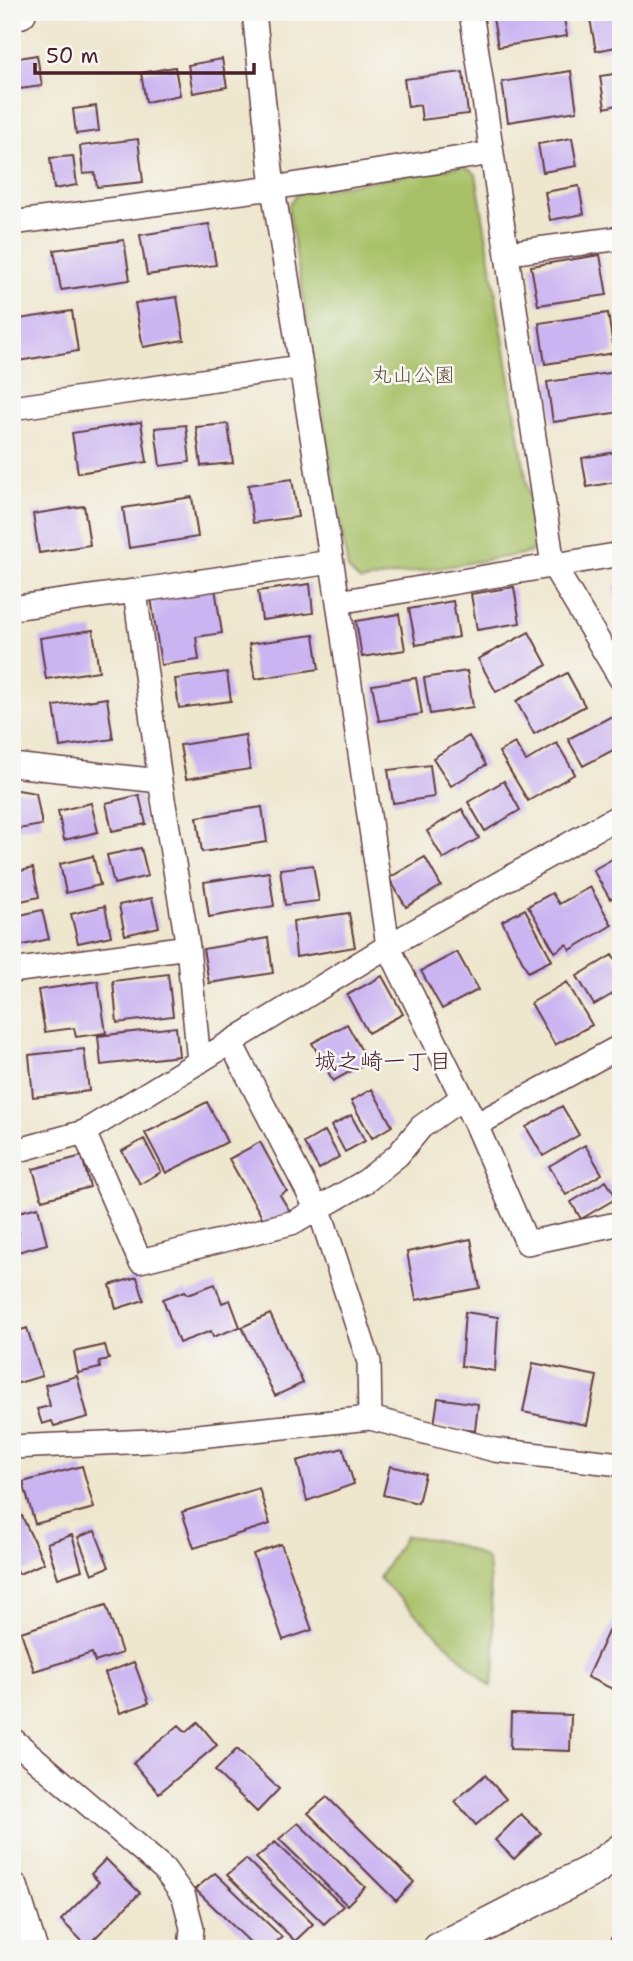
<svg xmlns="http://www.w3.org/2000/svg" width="633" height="1961" viewBox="0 0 633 1961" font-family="'Shantell Sans','Klee One',sans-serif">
	<rect width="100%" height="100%" fill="#f6f6f2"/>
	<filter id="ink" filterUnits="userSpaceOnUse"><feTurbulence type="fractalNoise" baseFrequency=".0143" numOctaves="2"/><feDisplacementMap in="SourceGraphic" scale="14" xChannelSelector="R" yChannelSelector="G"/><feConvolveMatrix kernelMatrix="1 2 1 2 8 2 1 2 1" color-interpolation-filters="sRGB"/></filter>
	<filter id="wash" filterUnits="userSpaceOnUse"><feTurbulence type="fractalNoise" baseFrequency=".00686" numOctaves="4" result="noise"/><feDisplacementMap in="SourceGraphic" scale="28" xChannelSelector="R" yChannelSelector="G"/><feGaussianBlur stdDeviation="1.57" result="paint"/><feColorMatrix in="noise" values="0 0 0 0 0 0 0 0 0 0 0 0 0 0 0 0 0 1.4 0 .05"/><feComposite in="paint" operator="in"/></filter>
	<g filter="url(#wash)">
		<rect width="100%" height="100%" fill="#eee6cd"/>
		<path fill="#a8c167" stroke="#797049" stroke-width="2" d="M464,166L476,174L537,544L529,553L360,581L348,569L288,206L298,193Z
			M405,1536C434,1538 465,1545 488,1560L496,1664L491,1687L379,1578Z"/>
		<g id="blocks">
			<path fill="#cab4f1" d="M492,12H563L567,36L498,47Z
				M621,14V46L596,51L590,19Z
				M37,55L42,86L12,90V59Z
				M222,59L227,87L193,93L188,65Z
				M175,67L180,95L146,102L141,73Z
				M571,71L577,111L508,122L502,82Z
				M463,72L468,114L422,120L420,105L408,107L404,79Z
				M621,73V104L605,108L600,76Z
				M96,106L99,131L76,134L73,109Z
				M572,138L577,166L543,172L538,144Z
				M138,139L143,182L97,187L95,173L83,174L80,146Z
				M73,156L77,185L54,189L50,158Z
				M579,186L584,214L550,220L545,192Z
				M209,224L216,265L147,275L140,235Z
				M124,240L130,280L61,290L54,250Z
				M600,255L607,295L538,305L531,266Z
				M177,297L184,340L143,347L135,303Z
				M72,311L78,351L12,362V320Z
				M608,313L614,353L545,364L539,323Z
				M616,372L621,412L553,422L547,382Z
				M141,422L147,462L78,473L72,433Z
				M228,424L233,463L201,466L196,427Z
				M186,425L190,462L160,466L155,428Z
				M621,451V481L587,487L582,458Z
				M292,479L298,517L253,523L248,485Z
				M192,497L198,537L129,548L123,508Z
				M84,506L90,545L39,553L33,514Z
				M12,527H14L17,550L12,551Z
				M310,584L313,613L262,620L258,591Z
				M621,585V617H619L614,586Z
				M514,587L520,623L477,630L471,594Z
				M215,588L222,633L196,637L199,660L161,665L151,597Z
				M453,601L459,637L416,645L409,609Z
				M399,614L405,650L362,657L356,621Z
				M93,630L99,671L46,679L40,638Z
				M529,632L547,665L496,692L478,659Z
				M314,635L319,669L255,679L249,644Z
				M467,671L473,707L430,714L424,678Z
				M227,672L231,701L179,708L175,679Z
				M567,673L585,706L534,734L516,701Z
				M416,678L422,714L379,721L372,685Z
				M12,693H14L19,728L12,729Z
				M107,698L113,739L60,747L54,706Z
				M614,715L621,726V746L583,766L568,739Z
				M245,735L250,769L186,779L180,745Z
				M469,736L486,765L451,786L433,758Z
				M515,743L526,761L557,743L575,774L528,801L499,752Z
				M430,765L434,797L393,803L388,770Z
				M504,781L520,810L485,831L468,802Z
				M12,789L36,793L42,825L12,830Z
				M139,795L146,824L112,831L106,803Z
				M91,803L98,832L64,840L58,811Z
				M262,807L267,842L202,852L197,817Z
				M462,809L479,838L443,859L427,831Z
				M141,848L148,876L114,884L107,855Z
				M621,854V893L610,899L593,870Z
				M93,856L100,885L66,893L60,864Z
				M425,857L441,886L406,907L389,878Z
				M313,865L319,901L285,905L280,869Z
				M33,868L39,897L12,903V873Z
				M269,872L274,906L209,917L204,882Z
				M590,887L612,925L570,950L567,944L555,952L528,906L552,893L559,904Z
				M152,898L159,927L125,935L119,905Z
				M105,906L111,936L78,943L71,914Z
				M525,909L552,960L528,972L502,921Z
				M42,910L49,939L15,947L12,933V917Z
				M349,913L355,947L296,957L293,921Z
				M268,938L273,973L209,983L203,949Z
				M457,952L478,990L442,1009L421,971Z
				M612,955L621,969V989L594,1005L577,976Z
				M168,974L173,1016L117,1023L113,981Z
				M382,976L403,1014L368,1033L347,995Z
				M98,981L106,1033L76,1037L74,1028L45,1032L38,990Z
				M567,982L592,1025L555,1045L531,1003Z
				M347,1024L368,1062L333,1081L312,1043Z
				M176,1027L179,1056L101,1065L98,1036Z
				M84,1049L89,1091L33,1097L29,1055Z
				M372,1089L392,1126L372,1138L351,1101Z
				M207,1102L227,1142L166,1173L145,1133Z
				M562,1106L579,1135L543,1156L526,1127Z
				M351,1115L365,1141L345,1152L331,1126Z
				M325,1131L339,1157L319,1169L304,1143Z
				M144,1139L161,1172L140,1184L122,1151Z
				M260,1142L287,1191L280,1195L291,1213L267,1226L229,1159Z
				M585,1145L602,1174L566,1195L549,1166Z
				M82,1156L90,1187L42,1200L33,1169Z
				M606,1181L617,1198L581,1219L571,1202Z
				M38,1207L47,1244L14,1253L12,1234L19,1233L15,1213Z
				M471,1239L480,1288L416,1300L407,1252Z
				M137,1277L144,1300L116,1309L110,1285Z
				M215,1284L222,1303L230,1300L240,1327L213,1337L211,1331L179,1343L163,1299L185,1291L188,1294Z
				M465,1312L498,1317L495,1371L461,1366Z
				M270,1314L303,1383L275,1396L242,1327Z
				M27,1328L42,1376L12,1385V1333Z
				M105,1345L109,1359L99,1361L100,1368L78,1373L74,1352Z
				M533,1363L597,1376L587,1425L523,1412Z
				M77,1376L88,1417L54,1426L52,1421L42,1424L37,1409L50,1406L45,1385Z
				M438,1398L478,1404L475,1431L434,1425Z
				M343,1448L354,1484L307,1501L297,1461Z
				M82,1466L94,1508L35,1524L23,1482Z
				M390,1466L425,1474L418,1503L383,1495Z
				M259,1488L270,1524L194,1548L182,1512Z
				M22,1516L44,1563L19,1574L12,1560V1520Z
				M95,1531L109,1567L92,1574L78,1537Z
				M72,1535L82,1570L58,1578L47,1543Z
				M281,1544L312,1630L283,1640L253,1554Z
				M106,1605L122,1653L95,1662L92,1653L34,1671L21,1632Z
				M618,1610L621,1611V1693L587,1677Z
				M134,1662L149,1703L120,1713L105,1673Z
				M511,1713L571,1715L570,1751L510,1749Z
				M198,1722L217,1745L159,1793L133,1763L179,1725L186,1732Z
				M237,1749L279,1789L257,1812L215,1771Z
				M485,1775L506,1799L476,1825L455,1801Z
				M327,1797L414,1882L396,1901L308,1813Z
				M521,1814L541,1833L514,1859L495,1840Z
				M298,1823L365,1887L347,1905L279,1839Z
				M275,1842L343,1906L324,1924L256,1858Z
				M106,1859L140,1893L87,1946L61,1920L99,1882L91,1874Z
				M246,1859L313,1924L295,1941L227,1875Z
				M215,1873L282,1937L269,1949H257L195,1889Z"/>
		</g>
	</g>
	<g filter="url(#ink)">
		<use href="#blocks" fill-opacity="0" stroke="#633d43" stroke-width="2"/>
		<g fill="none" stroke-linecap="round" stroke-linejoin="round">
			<g stroke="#633d43" stroke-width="26">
				<path id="street" d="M254,12L273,188L338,602L388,946L476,1125L527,1243L621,1223
					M471,12L553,565L621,679
					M12,223L273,188L492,153
					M508,253L621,238
					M12,408L300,367
					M135,591L331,562
					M338,602L621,554
					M12,608L135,591L160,781L188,947L199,1062
					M12,765L160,781
					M12,971L188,947
					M476,1125L621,1046
					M84,1132L140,1261L295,1222L366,1181L398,1155L421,1127L462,1098
					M12,1152L84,1132L388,946L621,815
					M370,1418L495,1450L621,1464
					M12,1447L150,1441L370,1418L369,1362L323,1221L231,1043
					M12,1739L164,1869L184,1897L192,1928L190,1949
					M619,1949L621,1945"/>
			</g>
			<g stroke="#633d43" stroke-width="35">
				<path id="secondary" d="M12,13L20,12
					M12,1888L31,1949
					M439,1949L593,1870L621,1850"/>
			</g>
			<use href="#street" stroke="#fff" stroke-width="23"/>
			<use href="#secondary" stroke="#fff" stroke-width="32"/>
		</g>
	</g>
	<g text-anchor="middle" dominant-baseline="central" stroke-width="5" stroke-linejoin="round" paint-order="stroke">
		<g font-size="21" fill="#66503d" stroke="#f6f6f2">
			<text x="413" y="375">丸山公園</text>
		</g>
		<g font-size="23" fill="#4a1f2b" stroke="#f6f6f2">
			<text x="383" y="1061">城之崎一丁目</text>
		</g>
	</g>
	<rect width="633" height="1961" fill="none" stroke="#f6f6f2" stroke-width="42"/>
	<path d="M35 63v10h219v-10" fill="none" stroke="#4a1f2b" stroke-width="3.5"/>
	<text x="46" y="63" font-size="21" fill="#4a1f2b" stroke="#f6f6f2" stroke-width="5" paint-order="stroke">50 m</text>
</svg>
